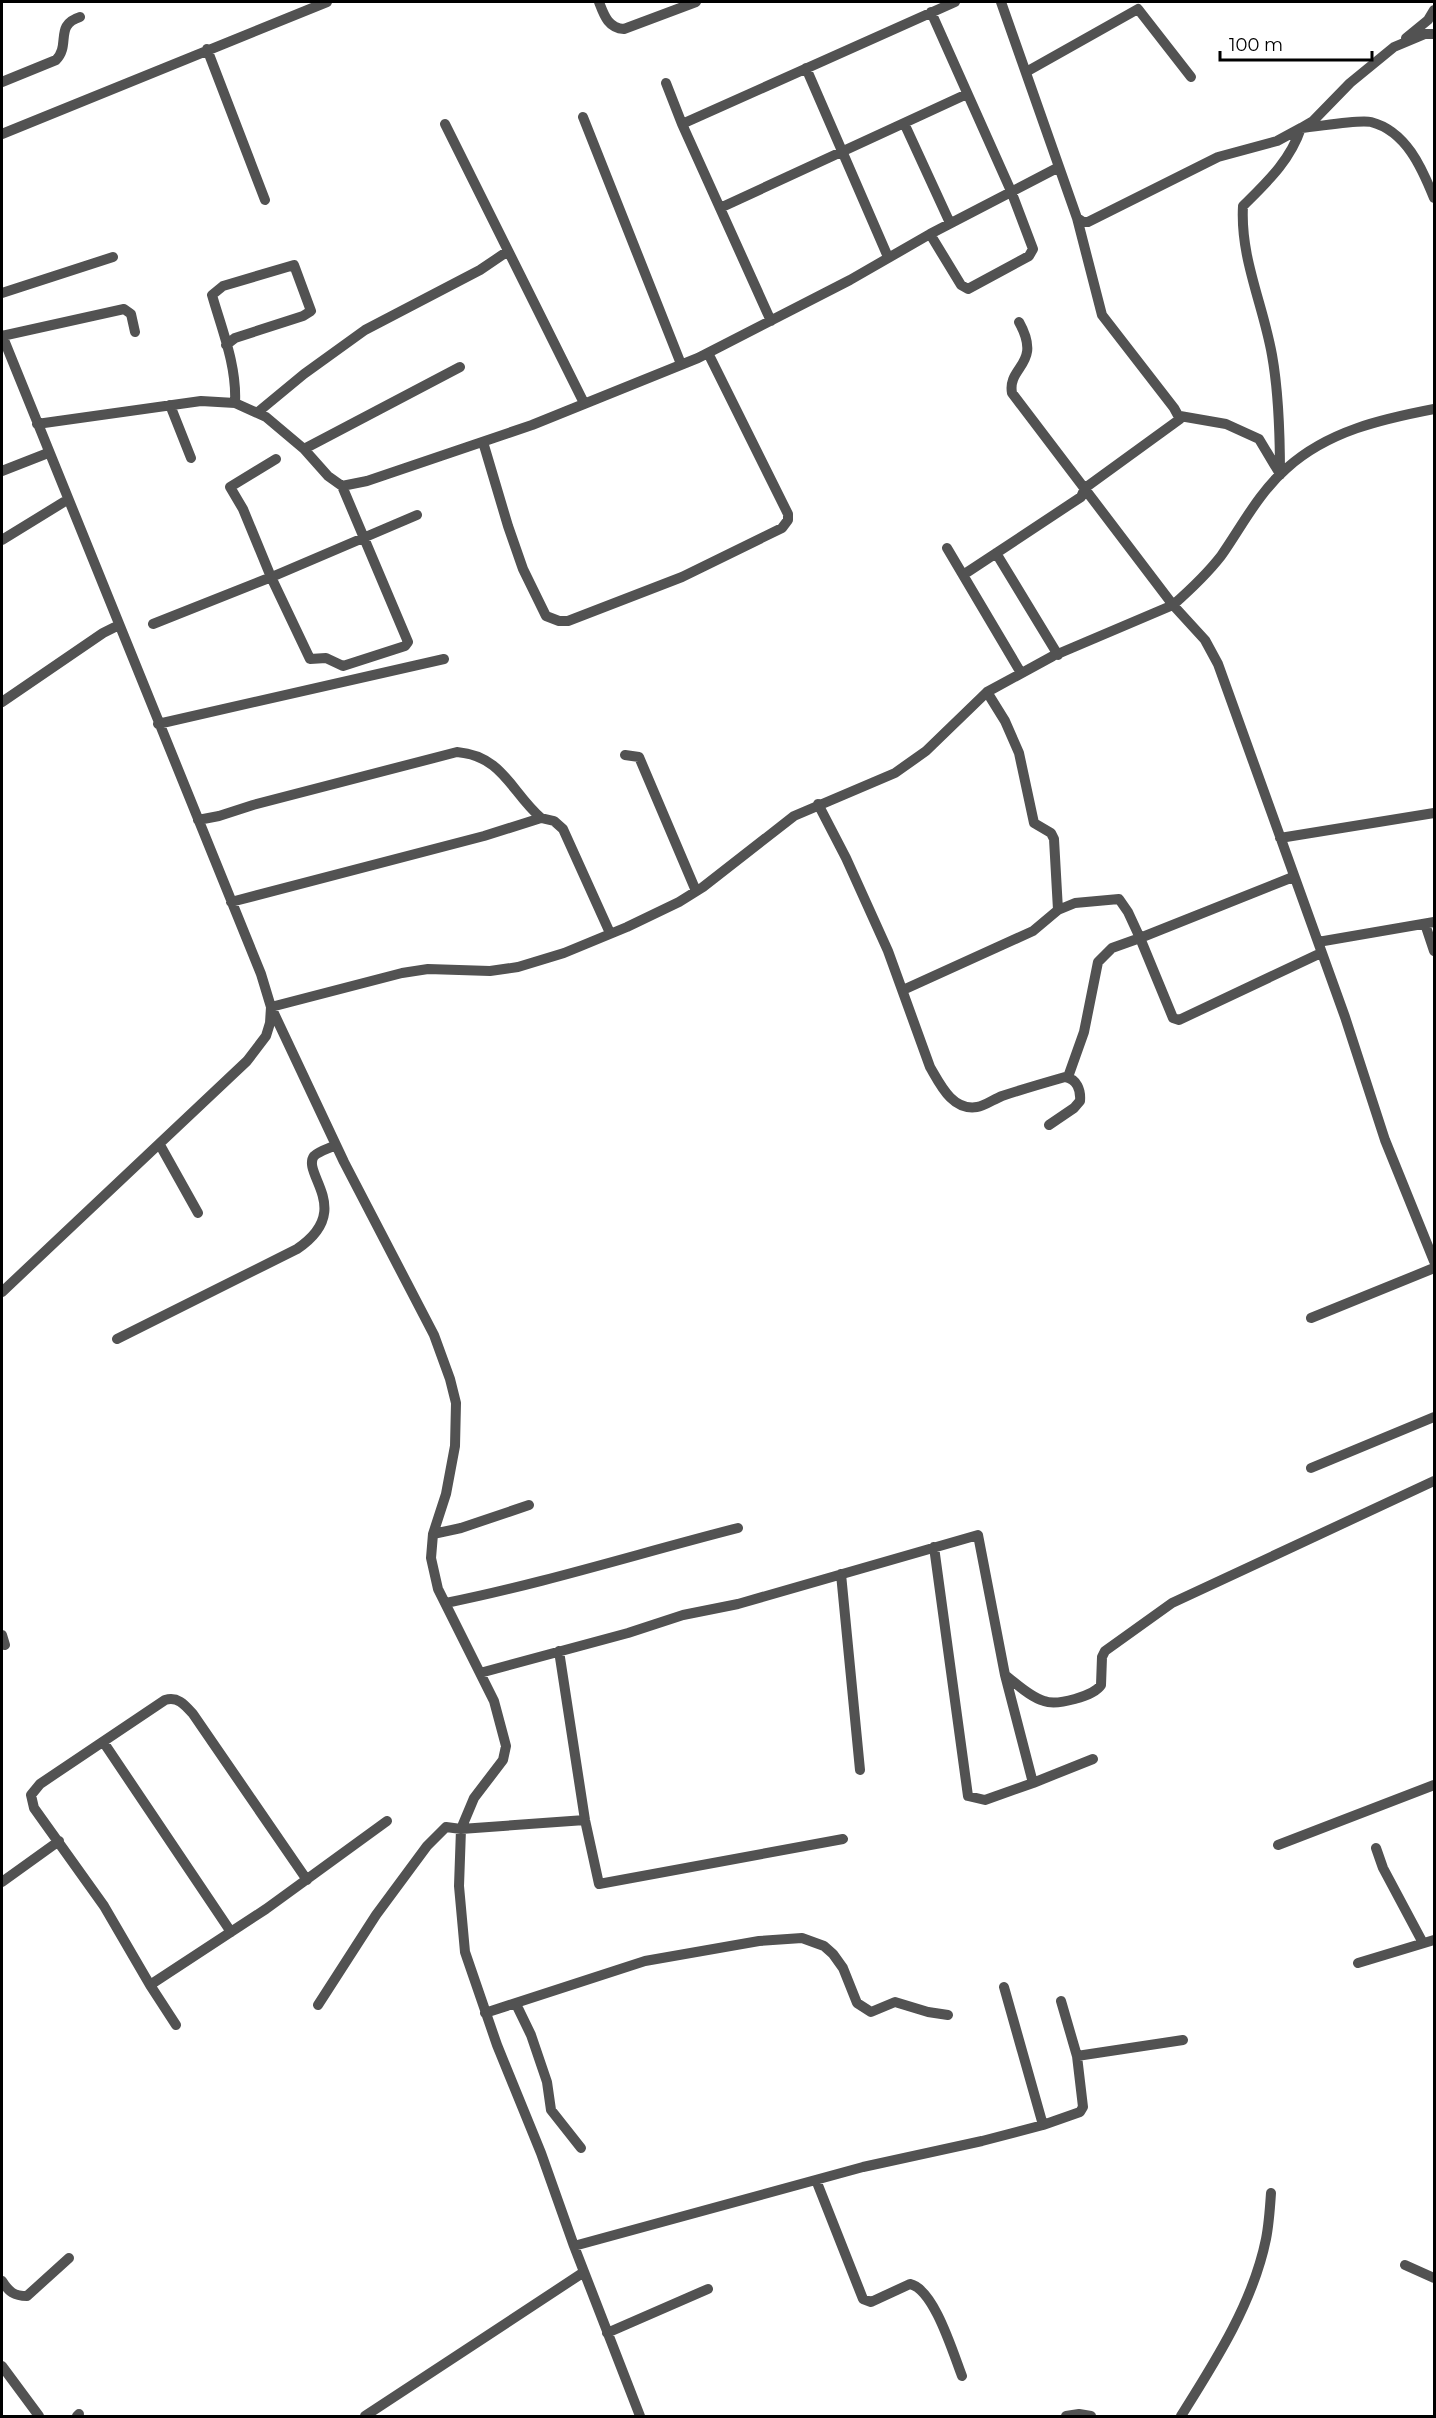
<svg xmlns="http://www.w3.org/2000/svg" width="1436" height="2418" viewBox="0 0 1436 2418" font-family="Montserrat,sans-serif">
	<rect width="100%" height="100%" fill="#fff"/>
	<g fill="none" stroke-linecap="round" stroke-linejoin="round">
		<path stroke="#525252" stroke-width="10" d="M599,2C604,15 608,28 624,29L696,2
			M1001,2L1077,218L1083,222H1088L1218,157L1277,141L1301,128L1313,121L1350,83L1394,47L1425,34H1434
			M1406,38L1428,20L1434,10
			M207,49L265,200
			M806,68L888,257
			M1026,72L1138,9L1191,77
			M2,82L56,60C71,45 54,25 80,17
			M666,83L682,124L771,321
			M583,117L681,364
			M904,123L950,223
			M445,124L584,403
			M682,124L955,2
			M2,134L327,2
			M720,208L967,94
			M930,234L961,285L968,289L1029,256L1033,249L1011,191L931,12
			M2,293L113,257
			M2,335L261,974L271,1007L270,1023L266,1036L247,1061L2,1292
			M2,336L124,309L131,314L135,332
			M226,345L235,338L303,316L311,311L294,265L223,286L212,295C222,330 237,366 235,403
			M170,405L191,458
			M1434,409C1382,419 1328,431 1287,468C1259,492 1242,526 1221,556C1207,574 1190,590 1173,605L1205,640L1218,664L1345,1017L1385,1140L1434,1261
			M258,412L304,374L365,330L480,270L508,251
			M1180,416L1226,424L1259,439L1280,474
			M37,424L201,401L235,403L266,417L304,449L328,476L342,486L367,481L532,425L698,358L850,280L930,234L1059,167
			M483,442L508,526L523,569L546,616L559,621H568L682,577L782,528L788,520V514L708,353
			M304,449L460,367
			M276,459L230,487L243,509L271,577L310,659L326,658L343,666L405,646L408,642L342,486
			M2,471L48,453
			M1280,475C1280,435 1279,394 1272,355C1263,304 1240,258 1243,206C1267,182 1290,161 1301,128C1317,127 1358,119 1371,122C1406,131 1422,168 1434,198
			M2,540L67,500
			M947,548L1021,673
			M996,553L1058,655
			M963,575L1081,497L1085,488L1180,419L1174,408L1102,315L1077,218
			M153,624L274,576L417,515
			M987,692L1005,721L1019,753L1034,823L1051,833L1054,839L1058,910L1075,903L1119,899L1128,912L1140,938L1293,877
			M2,702L103,633L119,625
			M158,724L444,659
			M625,755L639,757L696,891
			M818,804L846,858L888,951L930,1067C940,1084 952,1111 977,1107C985,1106 994,1099 1002,1096C1023,1089 1044,1083 1065,1077C1077,1079 1081,1090 1080,1101L1074,1108L1049,1125
			M198,820L219,816L253,805L457,752C503,756 511,792 541,818
			M1280,838L1434,813
			M231,902L484,836L541,818L554,821L563,829L610,933
			M1425,924L1434,951
			M1318,942L1434,922
			M903,990L1033,931L1058,910
			M1068,1077L1084,1032L1098,962L1112,948L1140,938L1173,1018L1179,1020L1321,953
			M160,1145L198,1213
			M1311,1318L1434,1268
			M117,1339L297,1249C355,1210 301,1174 314,1156C319,1151 330,1148 336,1145
			M1311,1468L1434,1417
			M433,1534L461,1528L529,1505
			M934,1547L968,1796L985,1800L1033,1783
			M841,1574L860,1770
			M446,1603C545,1583 640,1553 738,1528
			M2,1635L5,1645
			M559,1651L585,1820L599,1884L843,1839
			M480,1673L628,1633L683,1615L738,1604L978,1535L1005,1675L1033,1783L1093,1759
			M1005,1675C1017,1684 1030,1697 1044,1701C1057,1706 1094,1696 1101,1685L1102,1657L1105,1651L1172,1603L1434,1481
			M104,1743L231,1932
			M1278,1845L1434,1785
			M1376,1848L1383,1868L1423,1943
			M2,1882L59,1841
			M1358,1963L1434,1940
			M150,1985L104,1906L34,1808L31,1795L40,1784L165,1700C178,1696 185,1705 193,1714L307,1880
			M1004,1987L1043,2125
			M516,2004L531,2035L547,2082L551,2110L581,2148
			M318,2005L376,1915L427,1846L446,1827L461,1829L585,1820
			M485,2013L645,1961L759,1941L802,1938L824,1946L833,1954L843,1968L857,2003L871,2012L895,2002L928,2012L948,2015
			M176,2025L150,1985L266,1909L387,1821
			M1077,2056L1183,2040
			M816,2180L863,2299L871,2302L910,2284C934,2289 953,2353 962,2376
			M574,2246L863,2167L982,2141L1043,2125L1080,2112L1083,2107L1077,2056L1061,2001
			M1405,2265L1434,2278
			M2,2281C9,2292 14,2296 27,2296L69,2258
			M607,2333L708,2289
			M2,2366L39,2416
			M77,2416L79,2414
			M365,2416L584,2272
			M640,2416L574,2246L541,2153L497,2045L465,1952L459,1886L461,1829L474,1798L503,1760L506,1746L494,1701L438,1589L431,1558L433,1534L446,1494L455,1446L456,1403L450,1379L434,1335L344,1162L271,1007L402,973L428,969L490,971L518,967L564,953L627,927L679,902L703,887L794,816L895,773L926,751L987,692L1053,656L1173,605L1012,393C1007,366 1043,365 1019,322
			M1066,2416L1079,2414L1091,2416
			M1181,2416C1215,2362 1253,2303 1266,2239C1269,2224 1270,2208 1271,2193"/>
	</g>
	<rect width="1436" height="2418" fill="none" stroke="#000000" stroke-width="6"/>
	<path d="M1220 51v9h152v-9" fill="none" stroke="#000000" stroke-width="3"/>
	<text x="1229" y="51" font-size="18" fill="#000000" stroke="#ffffff" stroke-width="4.5" paint-order="stroke">100 m</text>
</svg>
